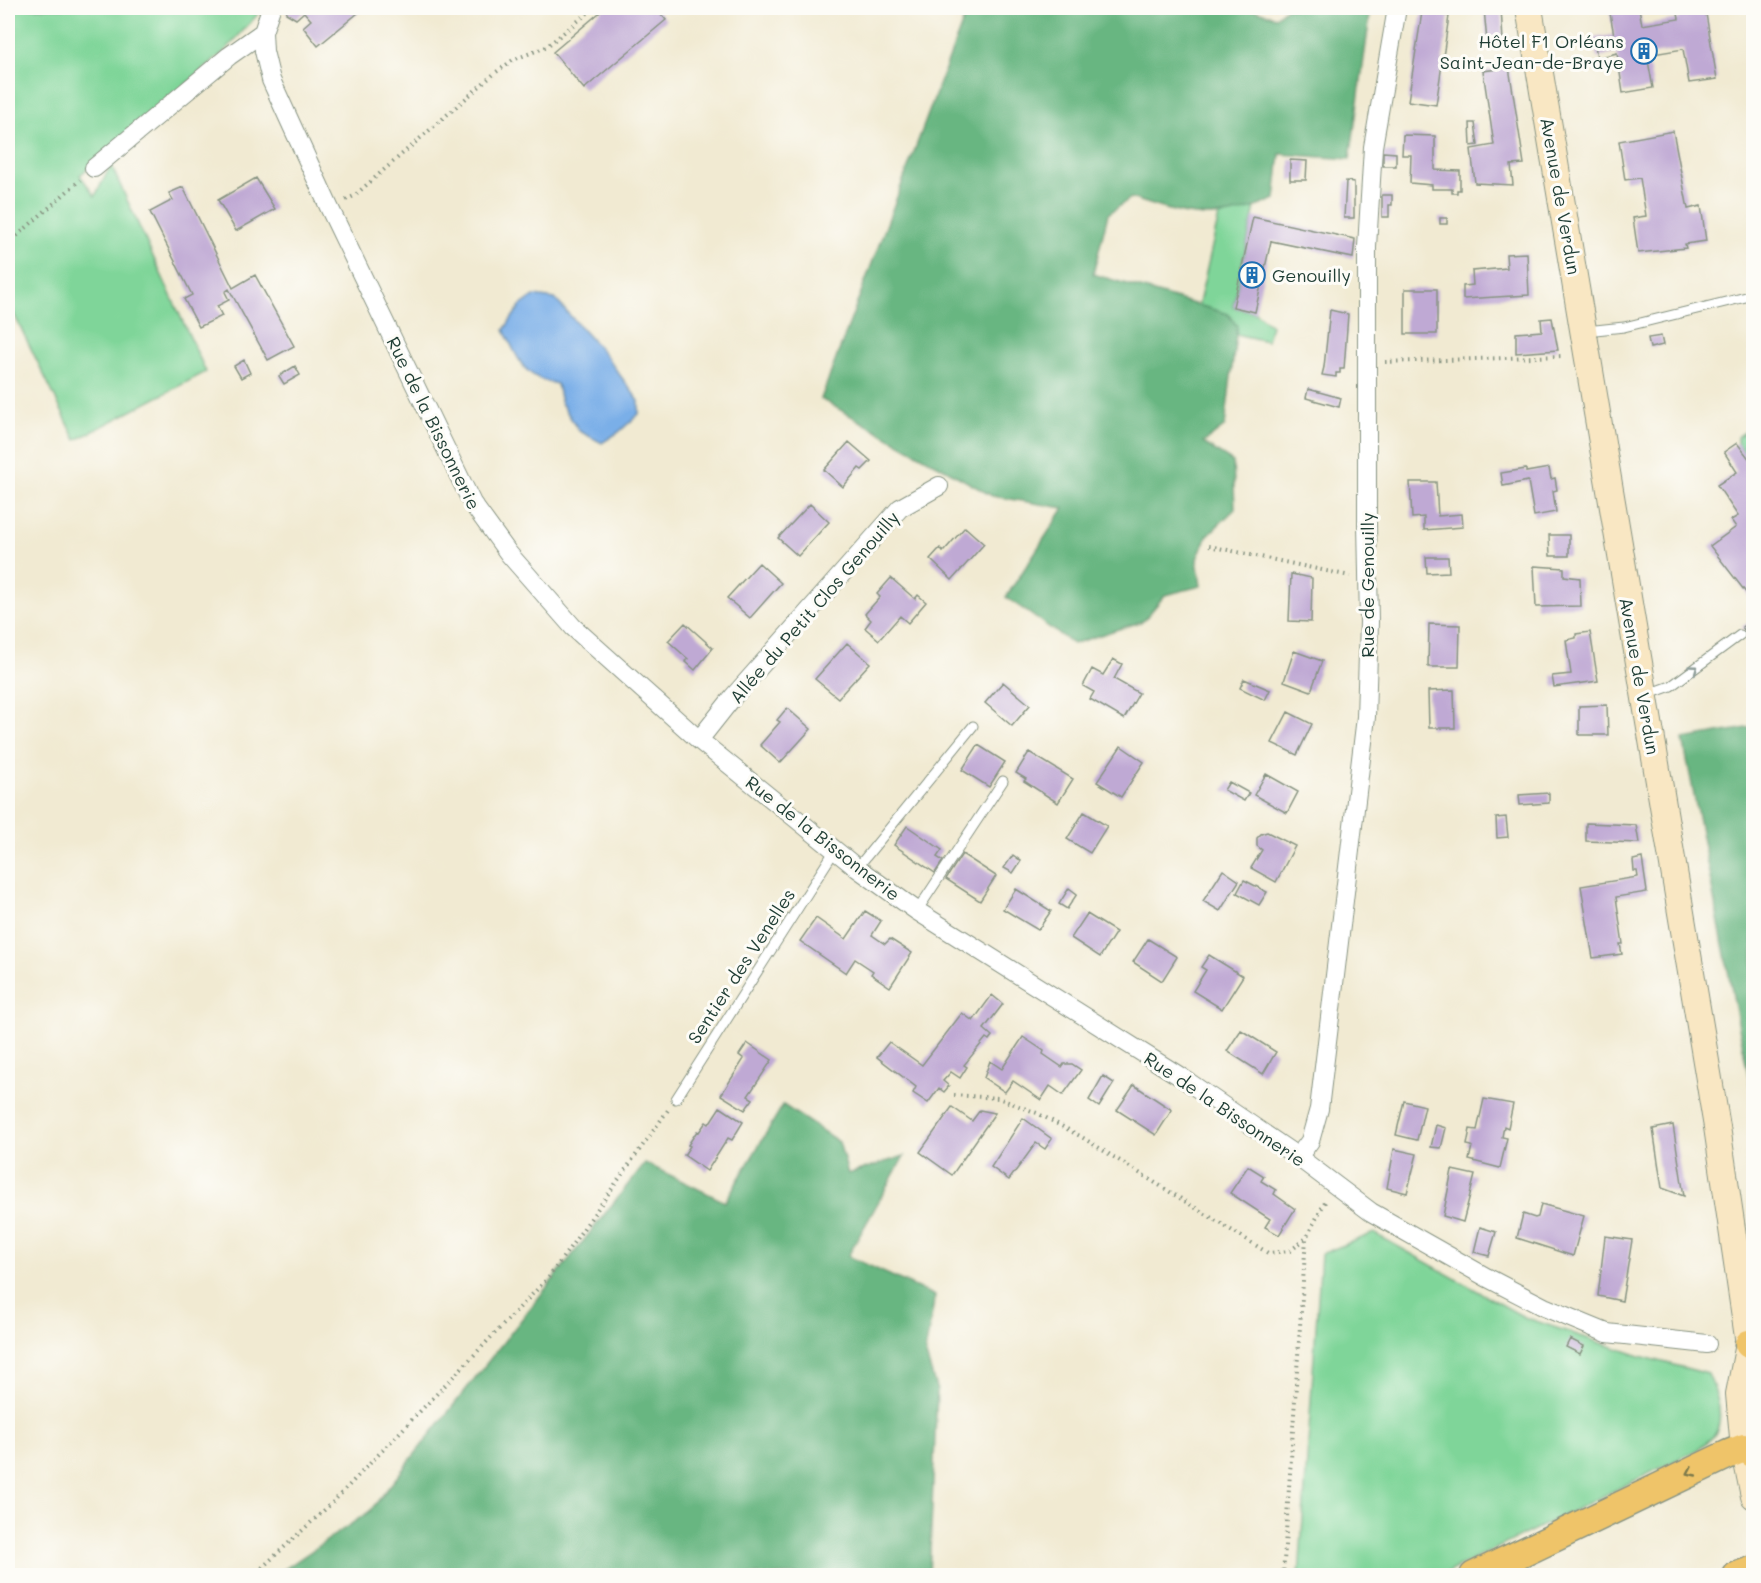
<svg xmlns="http://www.w3.org/2000/svg" width="1761" height="1583" viewBox="0 0 1761 1583" font-family="Mali,sans-serif">
	<rect width="100%" height="100%" fill="#fdfcf7"/>
	<filter id="ink" filterUnits="userSpaceOnUse"><feTurbulence type="fractalNoise" baseFrequency=".0167" numOctaves="2"/><feDisplacementMap in="SourceGraphic" scale="12" xChannelSelector="R" yChannelSelector="G"/><feConvolveMatrix kernelMatrix="1 2 1 2 8 2 1 2 1" color-interpolation-filters="sRGB"/></filter>
	<filter id="wash" filterUnits="userSpaceOnUse"><feTurbulence type="fractalNoise" baseFrequency=".008" numOctaves="4" result="noise"/><feDisplacementMap in="SourceGraphic" scale="24" xChannelSelector="R" yChannelSelector="G"/><feGaussianBlur stdDeviation="1.35" result="paint"/><feColorMatrix in="noise" values="0 0 0 0 0 0 0 0 0 0 0 0 0 0 0 0 0 1.4 0 .05"/><feComposite in="paint" operator="in"/></filter>
	<g filter="url(#wash)">
		<rect width="100%" height="100%" fill="#f1ead2"/>
		<path fill="#7fd599" stroke="#4f8966" stroke-width="1.5" d="M8,8H260L259,13L225,51L80,175L95,196L111,165L206,372L76,440L8,302Z
			M1229,172L1261,180L1233,307L1255,312L1271,325L1267,341L1194,325Z
			M1753,427V465L1737,443V437Z
			M1374,1233L1524,1317L1640,1356L1708,1374C1716,1391 1725,1417 1715,1434C1711,1440 1702,1445 1697,1450L1442,1575L1299,1576L1321,1254Z"/>
		<path fill="#67b681" stroke="#437a5a" stroke-width="1.5" d="M968,8H1248L1276,17L1286,8H1371L1350,159L1280,154L1275,199C1217,226 1188,217 1131,198L1108,214L1093,274L1228,314L1237,326L1225,426L1203,443L1233,462L1235,509L1207,536L1197,559L1201,586L1165,595L1143,621L1073,644L1006,597L1064,508L992,496L821,399Z
			M1753,727H1754L1753,1099L1683,739Z
			M783,1105L839,1142L848,1174L904,1156L848,1256L935,1296L925,1352L937,1391L929,1575H276L370,1511L645,1163L725,1202Z"/>
		<path fill="#7aafe8" stroke="#4c768e" stroke-width="1.5" d="M534,296L555,299L603,352L639,401V414L619,432L602,443L579,431L561,403L557,384C522,378 518,358 504,330L520,306Z"/>
		<g id="blocks">
			<path fill="#bfa9d4" d="M289,8H364L318,46L303,27L311,20L304,12L296,19L286,13Z
				M605,8H656L666,20L584,89L553,52Z
				M1501,8L1503,41L1487,42L1484,9Z
				M1609,8H1639L1642,25L1679,19L1677,8H1705L1717,79L1689,83L1683,49L1647,55L1653,88L1623,93L1617,53L1597,58L1594,38L1614,35Z
				M1422,12L1449,16L1436,105L1408,101Z
				M1497,65H1502V68L1509,67L1524,164L1511,165L1513,185L1475,183L1471,149L1494,145L1483,71L1498,69Z
				M1470,123H1475L1478,145L1471,146Z
				M1673,131L1688,209L1701,206L1706,241L1685,244L1686,248L1638,253L1633,218L1646,216L1640,178L1625,180L1619,141Z
				M1403,135L1435,136V170L1460,171V190H1457V193H1452V189H1432V185L1410,183L1411,155H1402Z
				M1383,152L1396,153V166H1383Z
				M1290,160L1307,161L1306,180H1290Z
				M256,178L275,209L236,231L218,200Z
				M1346,181L1354,182V218H1344Z
				M183,187L233,288L255,275L294,346L268,360L229,289L225,292L229,300L217,306L222,316L199,327L184,299L192,295L150,212L173,200L169,193Z
				M1382,195H1392V205H1389V217H1382Z
				M1253,217L1355,239L1353,258L1271,241L1255,312L1233,307Z
				M1440,218H1447V224H1440Z
				M1527,253L1529,295L1463,299V286L1473,285L1472,271L1507,268L1506,254Z
				M1405,289H1437V334H1405Z
				M1330,310L1348,314L1344,369H1340V373H1336V377L1322,375L1324,367Z
				M1552,318L1558,350L1516,353V333L1542,331L1541,319Z
				M1661,336L1663,345L1650,348L1648,338Z
				M244,360L250,373L241,378L234,366Z
				M295,366L300,375L284,384L279,376Z
				M1308,389L1341,398L1339,407L1306,398Z
				M849,442L871,461L862,470L859,468L843,487L824,470Z
				M1737,443L1754,465V603L1710,546L1736,527L1731,520L1738,516L1717,485L1737,472L1724,452Z
				M1549,468L1551,479L1555,478L1557,490L1553,491L1556,512L1534,516L1528,481L1503,486L1501,473L1526,469V472Z
				M1410,482H1436L1438,516L1462,514L1463,527L1424,530V517L1412,518Z
				M810,504L829,522L798,556L778,538Z
				M965,527L984,544L952,580L930,559L940,548L943,552Z
				M1549,535H1569V556H1550Z
				M1426,557H1448L1449,572L1427,573Z
				M759,563L781,583L750,618L727,598Z
				M1534,566L1564,568V576L1580,578L1581,606L1536,607Z
				M1291,574L1312,578L1311,622L1289,621Z
				M891,578L915,599L918,595L926,602L908,623L900,616L879,640L865,628L871,620L865,614L880,597L877,594Z
				M1754,619V631L1748,635L1742,627Z
				M685,623L713,648L695,670L685,661L688,659L668,641Z
				M1429,624L1460,625L1459,667H1428Z
				M1590,632L1598,681L1554,687L1552,676L1571,674L1566,640L1576,638V634Z
				M847,643L870,663L838,698L815,679Z
				M1294,651L1322,661L1311,691L1284,681Z
				M1113,659L1122,664L1114,679L1139,693L1124,719L1090,699L1094,692L1083,686L1092,669L1103,675Z
				M1244,679L1270,690L1265,700L1240,688Z
				M1003,682L1030,705L1012,726L985,703Z
				M1454,690L1455,728H1429L1428,691Z
				M1607,705L1608,735H1579V706Z
				M787,708L811,729L780,763L760,745L780,722L777,720Z
				M1288,712L1312,724L1297,755L1272,743Z
				M978,745L1005,762L989,787L962,770Z
				M1121,746L1144,762L1121,797L1097,782Z
				M1029,752L1073,779L1058,803L1024,781L1026,779L1016,773Z
				M1266,774L1298,792L1287,813L1254,795Z
				M1229,782L1249,793L1244,801L1224,790Z
				M1549,793V803L1520,805L1519,795Z
				M1084,812L1107,826L1090,853L1067,839Z
				M1506,817L1508,837L1497,838L1496,818Z
				M1586,823L1636,825L1639,843L1586,841Z
				M907,826L942,850L937,857L943,861L935,873L894,845Z
				M1267,832L1295,846L1276,882L1251,868L1262,850L1257,846V838L1261,834Z
				M962,854L996,876L980,901L946,879Z
				M1013,855L1021,861L1013,873L1004,868Z
				M1642,858L1647,892L1616,897L1623,944H1620L1622,954L1593,958L1581,886L1638,877L1637,871H1634L1633,860Z
				M1223,870L1239,881L1220,911L1203,901Z
				M1244,880L1267,892L1259,905L1237,893Z
				M1069,888L1077,894L1067,909L1059,904Z
				M1016,889L1051,911L1038,930L1003,909Z
				M865,911L881,921L872,935L885,944L890,939L912,953L890,987L871,974L873,971L855,959L846,973L800,941L816,918L846,939Z
				M1087,914L1116,932L1100,957L1071,938Z
				M1148,939L1177,957L1162,981L1133,962Z
				M1209,955L1243,976L1222,1009L1193,991L1206,970L1201,967Z
				M992,995L1003,1004L984,1029L992,1036L989,1040L986,1038L964,1065L967,1067L960,1078L951,1072L943,1081L949,1086L944,1092L939,1088L928,1103L913,1093L916,1087L877,1057L889,1042L922,1065L962,1013L973,1021Z
				M1241,1030L1276,1052L1263,1074L1227,1051Z
				M1023,1037L1044,1051L1043,1054L1062,1067L1064,1064H1072L1081,1070L1063,1095L1050,1086L1041,1100L1013,1081L1005,1092L984,1078L990,1061L1002,1069Z
				M747,1043L772,1060L748,1096L753,1099L745,1110L721,1095L744,1059L739,1055Z
				M1103,1076L1114,1083L1099,1107L1089,1100Z
				M1134,1085L1172,1110L1156,1135L1117,1110Z
				M1484,1099L1513,1104L1508,1128L1504,1126L1502,1137L1507,1138L1500,1168L1469,1160L1472,1146L1467,1145L1470,1129L1477,1130Z
				M1404,1101L1425,1106L1417,1140L1396,1135Z
				M720,1107L743,1122L732,1140L728,1138L707,1171L684,1155L690,1146L688,1145L697,1131L699,1132L706,1122L709,1124Z
				M952,1107L972,1121L980,1110L995,1113L952,1175L920,1152Z
				M1023,1118L1052,1139L1045,1149L1036,1143L1009,1180L991,1167Z
				M1436,1125L1446,1128L1441,1148L1431,1147Z
				M1673,1125L1684,1196L1662,1188L1653,1129Z
				M1394,1149L1417,1154L1407,1193L1387,1188Z
				M1248,1166L1264,1176L1261,1181L1276,1190L1274,1194L1295,1209L1279,1235L1265,1227L1270,1219L1230,1193Z
				M1452,1170L1475,1175L1463,1222L1443,1216Z
				M1541,1204L1584,1216L1573,1256L1517,1238L1523,1214L1535,1218L1538,1217Z
				M1480,1227L1496,1232L1489,1256L1474,1252Z
				M1605,1236L1632,1240L1622,1301L1598,1296Z
				M1570,1339L1584,1346L1580,1354L1566,1347Z"/>
		</g>
	</g>
	<g filter="url(#ink)">
		<use href="#blocks" fill-opacity="0" stroke="#889483" stroke-width="1.5"/>
		<g fill="none" stroke-linecap="round" stroke-linejoin="round">
			<g stroke="#889483" stroke-width="11">
				<path id="service" d="M1586,331L1624,327L1754,295
					M1646,695L1671,686L1740,635
					M857,868L973,726
					M917,911L1003,781
					M676,1099L835,850"/>
			</g>
			<g stroke="#889483" stroke-width="20">
				<path id="minor" d="M271,8L263,32L264,51L271,80L329,207L472,503L509,554L573,627L699,740L857,868L917,911L1181,1077L1298,1157L1371,1212L1486,1277L1544,1307L1585,1324L1607,1333L1707,1344
					M94,168L229,56L263,32
					M699,740L733,697L900,508L939,486
					M1298,1157L1310,1141L1319,1109L1366,717L1369,622L1367,523V247L1373,147L1397,8"/>
			</g>
			<g stroke="#889483" stroke-width="28">
				<path id="secondary" d="M1529,8L1717,1127L1749,1344L1754,1355
					M1749,1344L1739,1394L1744,1448L1754,1496"/>
			</g>
			<g stroke="#889483" stroke-width="31">
				<path id="trunk" d="M1749,1344L1754,1343
					M1474,1576L1729,1454L1744,1448L1754,1454
					M1737,1576L1754,1570"/>
			</g>
			<path stroke="#889483" stroke-width="4" stroke-dasharray="1.5 4.5" stroke-linecap="butt" d="M346,200L354,196L495,73L513,60L546,47L594,8
				M8,244L80,180
				M1385,362L1564,356
				M1209,546L1350,576
				M954,1095L998,1098L1037,1113L1080,1136L1268,1253L1290,1251L1305,1239
				M253,1576L332,1503L549,1277L668,1110
				M1283,1576L1306,1238L1325,1202"/>
			<use href="#service" stroke="#fff" stroke-width="9"/>
			<use href="#minor" stroke="#fff" stroke-width="18"/>
			<use href="#secondary" stroke="#f9e7c3" stroke-width="26"/>
			<use href="#trunk" stroke="#efc469" stroke-width="28"/>
		</g>
		<defs><path id="oneway-chevron" d="M-2-3.5L2.5 0L-2 3.5" fill="none" stroke-width="1.6" stroke-linecap="round" stroke-linejoin="round" transform="scale(1.5)"/></defs>
		<use stroke="#8f9e9a" href="#oneway-chevron" transform="translate(1694 669) rotate(-36)"/>
		<use stroke="#7d7a4c" href="#oneway-chevron" transform="translate(1691 1472) rotate(155)"/>
	</g>
	<defs>
		<g id="building-ring" transform="scale(1.35)"><circle r="9.5" fill="#fdfcf7" stroke="#1f6fb2" stroke-width="1.5"/><path d="M-4-6H4V6H1V3H-1V6H-4ZM-2.5-4.3h1.7v1.8h-1.7ZM.8-4.3h1.7v1.8H.8ZM-2.5-1h1.7V.8h-1.7ZM.8-1h1.7V.8H.8Z" fill="#1f6fb2"/></g>
	</defs>
	<g fill-rule="evenodd">
		<use href="#building-ring" x="1644" y="51"/>
		<use href="#building-ring" x="1252" y="275"/>
	</g>
	<g text-anchor="middle" dominant-baseline="central" stroke-width="6" stroke-linejoin="round" paint-order="stroke">
		<g font-size="18" fill="#1f3d34" stroke="#fdfcf7" text-anchor="end">
			<text x="1624" y="41">Hôtel F1 Orléans<tspan x="1624" dy="21">Saint-Jean-de-Braye</tspan></text>
			<text x="1272" y="275" text-anchor="start">Genouilly</text>
		</g>
		<g font-size="18" fill="#1f3d34" stroke="#fdfcf7">
			<text transform="translate(1561 196) rotate(80)">Avenue de Verdun</text>
			<text transform="translate(434 423) rotate(64)">Rue de la Bissonnerie</text>
			<text transform="translate(1367 585) rotate(-90)">Rue de Genouilly</text>
			<text transform="translate(814 607) rotate(-49)">Allée du Petit Clos Genouilly</text>
			<text transform="translate(1640 676) rotate(80)">Avenue de Verdun</text>
			<text transform="translate(823 838) rotate(38)">Rue de la Bissonnerie</text>
			<text transform="translate(741 966) rotate(-57)">Sentier des Venelles</text>
			<text transform="translate(1225 1109) rotate(34)">Rue de la Bissonnerie</text>
		</g>
	</g>
	<rect width="1761" height="1583" fill="none" stroke="#fdfcf7" stroke-width="30"/>
</svg>
